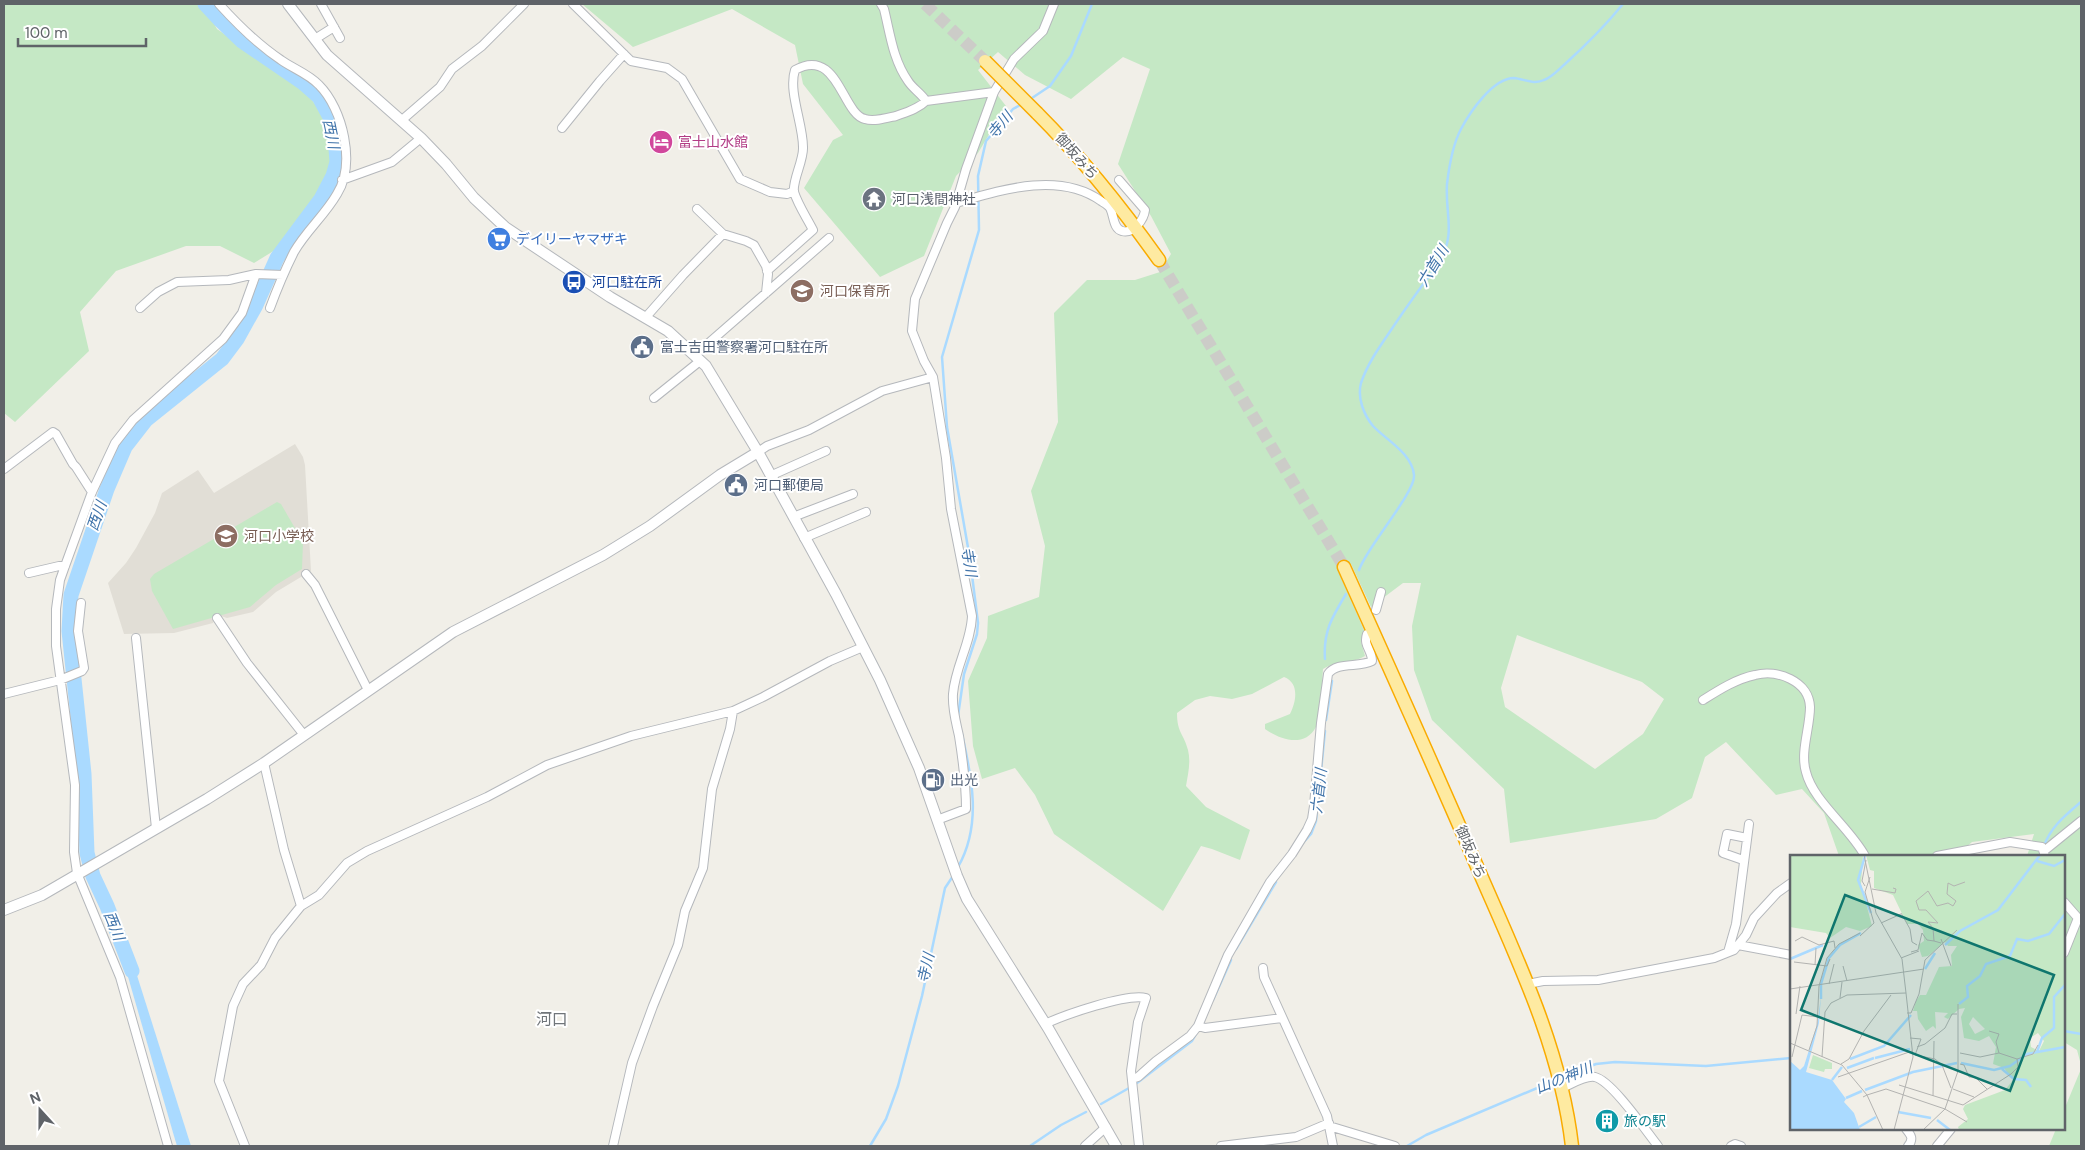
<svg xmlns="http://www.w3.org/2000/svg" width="2085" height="1150" viewBox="0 0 2085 1150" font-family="'DM Sans','Noto Sans JP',sans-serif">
	<rect width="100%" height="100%" fill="#f1efe8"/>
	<path fill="#e1ded6" d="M295,444L303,457L305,465L311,571L276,592L253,612L227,618L221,616L214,620L213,623L174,633L124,634L108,583L126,563L136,548L155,513L162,493L198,470L214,493Z"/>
	<path fill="#c5e8c5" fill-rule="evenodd" d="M4,4H203L217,29L305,90L331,127L339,175L306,227L293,239L254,263L220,246H186L116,271L80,312L89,351L15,422L4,413Z
		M582,4H2081V1065L2077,1050L2064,1042V856H2027L2034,834L1972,842L1956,856H1839L1824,813L1802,789L1776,795L1726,742L1705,757L1692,798L1656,819L1510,843L1504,789L1432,720L1414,670L1412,626L1421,583H1403L1371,607L1351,564L1338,571L1364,630L1361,642L1365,656C1352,664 1336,660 1323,669C1322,682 1321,718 1316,727C1305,748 1280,740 1265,729V724L1290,714C1296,702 1300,683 1284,677L1252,694L1232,699L1210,696L1195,700L1177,713C1177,733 1184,734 1188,750C1191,762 1188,774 1186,786L1206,807L1250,830L1240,860L1212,849L1201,846L1163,911L1054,834L1035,795L1015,768L982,779L973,746L968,681L987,638L988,616L1039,597L1045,546L1031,491L1058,422L1054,313L1087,280H1135L1160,272L1171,254L1151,216L1118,164L1150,69L1123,57L1071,99L1025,75L998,52L978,70L1006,106L978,153L956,176L924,256L880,277L804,188L833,140L843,135L803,84L795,45L732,9L633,47ZM1517,635L1642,682L1664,699L1643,734L1595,769L1505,707L1501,688Z
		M277,502L281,504L303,542L302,569L276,585L250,607L173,629L152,591L150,579L154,574Z
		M2081,1069V1146H2049L2056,1129H2064V1110Z"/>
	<path fill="#aadaff" d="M128,947L191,1146H177L174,1136L122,956Z"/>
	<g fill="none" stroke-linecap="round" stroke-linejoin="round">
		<path stroke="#aadaff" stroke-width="2.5" d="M1029,100L1050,86L1071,56L1092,4
			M1359,570C1366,548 1416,492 1414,475C1412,453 1386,440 1373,426C1364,415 1357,398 1361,383C1367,365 1378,349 1389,333C1405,309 1422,285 1440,262C1456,230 1445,216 1447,184C1449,167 1453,144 1461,129C1470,112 1493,78 1514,78C1524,79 1534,85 1544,80C1552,77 1558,70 1565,64C1586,45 1605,26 1623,4
			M1325,659C1323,632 1332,617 1346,594
			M958,716L964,674L977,634L978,623L970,559L947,427L942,357L979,230L978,176L986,141L1013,109L1022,104
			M1326,720L1332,681
			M1302,844L1311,834L1316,821L1325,731
			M2044,846C2051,826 2066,815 2081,802
			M958,867C982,825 972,778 962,734
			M1236,949L1276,882
			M1213,1000L1231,960
			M2064,1031L2081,1034
			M1563,1077L1596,1064L1615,1062L1706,1066L1791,1058
			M1137,1083L1192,1041L1196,1034
			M1101,1104L1129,1088
			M870,1146L886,1119L898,1086L922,996L945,888L953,876
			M1030,1146L1061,1125L1086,1112
			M1407,1146L1426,1135L1556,1080"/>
		<path stroke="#aadaff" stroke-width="15" d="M132,971L107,906L93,876L87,853L84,774L69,631L71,595L107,489L125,447L146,420L222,359L237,339L256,305L277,258L321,199L333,176L337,162L335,135L331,119L319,97L302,82L242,41L219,19L205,4"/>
		<path stroke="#ccccc8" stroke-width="12" stroke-dasharray="12 6" stroke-linecap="butt" d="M925,4L985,61
			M1159,260L1344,567"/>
		<g stroke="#b5b8bc" stroke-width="10">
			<path id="minor" d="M219,4C238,25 257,44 281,60C292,68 309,74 319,85C343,109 356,164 337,194C325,215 306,231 294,252C285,270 277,289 270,308
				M321,4L340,38
				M573,4L631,61L667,68L682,79L740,179L770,192L787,194L794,191
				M881,4L884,9C890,33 893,60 908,81C913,89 921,93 926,101L994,92
				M315,39L334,27
				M402,120L440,87L452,69L482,46L524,4
				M562,128L600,81L624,54
				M342,180L392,162L421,138
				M956,203C1001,190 1059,171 1101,201C1104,203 1108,205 1110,208C1114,215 1113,229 1122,231C1134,234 1144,219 1145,210L1119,180
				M697,209L723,234L746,241L754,245L766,266L768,274L766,293
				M767,271L813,230C807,218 798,205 794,192C792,181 804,160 803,147C803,124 788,91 795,70C838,46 842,114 865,119C874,122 887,118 896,116C907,112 918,109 926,101
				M140,308L158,292L177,282L229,280L256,274L283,275
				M646,317L683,275L723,234
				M695,355L829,238
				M654,398L700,361
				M758,452L767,446L809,430L882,391L933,377
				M4,469L53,432L56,434L73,464L76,467L92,492
				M770,476L826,451
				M793,517L853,494
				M804,538L866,512
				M29,573L59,566H65
				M306,574L315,585L368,690
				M1376,610L1381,592
				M217,618L247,663L304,735
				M136,638L156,828
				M4,694L60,680L82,671L84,668L78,631L81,603
				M1703,700C1719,690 1736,679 1755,675C1777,669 1809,681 1810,707C1810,728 1800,752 1806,772C1813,801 1850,828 1865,856
				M264,763L284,850L301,906
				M937,820L966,809C966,784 963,761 959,736C956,722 952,709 953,694C955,667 971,643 972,616L951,509L946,458L933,377L924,361L912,331L915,299L947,223L955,207L966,169L994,92L1014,59L1043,31L1054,4
				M2044,851L2081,821
				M1937,856L2010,842L2042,847L2045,856
				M1743,860L1723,853L1727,834L1747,838
				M2064,902L2078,918L2064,953
				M1738,945L1791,955
				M1728,952L1736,924L1749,824
				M1263,968L1264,977L1327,1116L1333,1146
				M1528,984L1543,981L1598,980L1714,958L1734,950L1746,935L1754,918L1777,893L1791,883
				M1045,1024C1064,1015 1127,993 1146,998L1138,1022L1131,1071L1139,1146
				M1198,1026L1205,1028L1282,1018
				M1132,1079L1138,1077L1156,1061L1190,1036L1198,1026L1228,955L1270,882L1292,854L1307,830L1312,819L1314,806L1321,723L1328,674C1337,661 1359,668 1372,661C1372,650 1363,646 1367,634
				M1562,1088C1570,1085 1585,1075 1595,1077C1612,1081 1646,1131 1658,1146
				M1329,1126L1395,1146
				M1906,1129C1911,1135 1914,1139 1908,1146
				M168,1146L120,977L77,873L74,852L75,785L56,646V609L60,580L65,566L92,492L115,443L133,420L223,339L242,313L256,274
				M245,1146L219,1081L233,1006L243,984L261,965L275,938L301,906L319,895L347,863L367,851L487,797L547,765L631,736L733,711L763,697L830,661L863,647
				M613,1146L632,1063L653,1006L678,945L685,911L703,868L712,789L730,729L733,711
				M1085,1146L1106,1127
				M1221,1146L1296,1137L1329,1123
				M1731,1146L1735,1144L1741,1146
				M1937,1146L1951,1129"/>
		</g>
		<g stroke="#b5b8bc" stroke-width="12">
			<path id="tertiary" d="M288,4L327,55L421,138L446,164L474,198L505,227L610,297L668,331L706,366L758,452L836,594L880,680L919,768L957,876L967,899L1048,1028L1116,1146
				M4,910L42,895L207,799L264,763L453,632L603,555L650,526L720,475L758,452"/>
		</g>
		<g stroke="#f9ab00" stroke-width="15">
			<path id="trunk" d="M1037,113C1082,158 1122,208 1159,260
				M1344,567C1391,671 1437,774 1482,878C1520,965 1561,1051 1572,1146"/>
		</g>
		<use href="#minor" stroke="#fff" stroke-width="8"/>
		<use href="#tertiary" stroke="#fff" stroke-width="10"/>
		<use href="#trunk" stroke="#feeaa1" stroke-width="12"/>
		<g stroke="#f9ab00" stroke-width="15" stroke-linecap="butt">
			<path id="trunk-bridge" d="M985,61L1037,113"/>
		</g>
		<use href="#trunk-bridge" stroke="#feeaa1" stroke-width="12"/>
	</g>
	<defs>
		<g id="hotel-disc" transform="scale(1.25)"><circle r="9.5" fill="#d1479c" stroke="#fff"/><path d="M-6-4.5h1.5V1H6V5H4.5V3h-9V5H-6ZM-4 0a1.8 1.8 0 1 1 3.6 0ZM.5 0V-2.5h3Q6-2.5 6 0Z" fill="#fff"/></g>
		<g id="temple-disc" transform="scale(1.25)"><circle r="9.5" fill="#6b7280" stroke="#fff"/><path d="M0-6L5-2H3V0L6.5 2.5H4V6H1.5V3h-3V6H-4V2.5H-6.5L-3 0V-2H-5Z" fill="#fff"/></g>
		<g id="supermarket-disc" transform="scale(1.25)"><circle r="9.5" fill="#3f7fe0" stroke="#fff"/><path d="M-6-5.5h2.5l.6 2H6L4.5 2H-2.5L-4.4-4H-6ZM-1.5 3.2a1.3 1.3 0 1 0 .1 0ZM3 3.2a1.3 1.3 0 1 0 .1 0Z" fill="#fff"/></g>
		<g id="bus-disc" transform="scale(1.25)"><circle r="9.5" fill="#1a4fb4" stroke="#fff"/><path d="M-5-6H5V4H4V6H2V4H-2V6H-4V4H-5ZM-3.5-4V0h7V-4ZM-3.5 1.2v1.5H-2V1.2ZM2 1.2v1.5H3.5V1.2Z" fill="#fff"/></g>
		<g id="school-disc" transform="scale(1.25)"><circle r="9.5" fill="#8d6e63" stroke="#fff"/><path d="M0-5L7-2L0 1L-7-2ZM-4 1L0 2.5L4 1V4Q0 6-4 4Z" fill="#fff"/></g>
		<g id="civic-disc" transform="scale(1.25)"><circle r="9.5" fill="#5c6f8a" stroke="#fff"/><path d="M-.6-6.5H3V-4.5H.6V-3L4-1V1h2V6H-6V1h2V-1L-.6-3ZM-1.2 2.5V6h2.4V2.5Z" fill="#fff"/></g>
		<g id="fuel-disc" transform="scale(1.25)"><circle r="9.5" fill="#5c6f8a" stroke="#fff"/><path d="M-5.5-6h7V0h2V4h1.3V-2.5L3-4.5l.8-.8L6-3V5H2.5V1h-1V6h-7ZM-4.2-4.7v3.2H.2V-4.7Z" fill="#fff"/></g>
		<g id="building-disc" transform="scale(1.25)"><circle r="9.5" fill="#0f9aa8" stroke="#fff"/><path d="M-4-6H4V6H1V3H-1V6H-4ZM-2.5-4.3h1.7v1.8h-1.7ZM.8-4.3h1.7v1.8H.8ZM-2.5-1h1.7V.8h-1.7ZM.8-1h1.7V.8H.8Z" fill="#fff"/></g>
	</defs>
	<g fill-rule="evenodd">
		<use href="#hotel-disc" x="661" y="142"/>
		<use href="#temple-disc" x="874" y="199"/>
		<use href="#supermarket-disc" x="499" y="239"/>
		<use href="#bus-disc" x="574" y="282"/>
		<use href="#school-disc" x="802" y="291"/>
		<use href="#civic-disc" x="642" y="347"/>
		<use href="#civic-disc" x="736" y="485"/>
		<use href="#school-disc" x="226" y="536"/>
		<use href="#fuel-disc" x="933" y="780"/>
		<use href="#building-disc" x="1607" y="1121"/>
	</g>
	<g text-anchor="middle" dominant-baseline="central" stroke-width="4" stroke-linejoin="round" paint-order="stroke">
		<g font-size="14" fill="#b23c85" stroke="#fff" text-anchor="start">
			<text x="678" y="142">富士山水館</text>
		</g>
		<g font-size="14" fill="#5f6368" stroke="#fff">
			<text transform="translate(1077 156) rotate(49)">御坂みち</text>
			<text transform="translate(1471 852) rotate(67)">御坂みち</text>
		</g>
		<g font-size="14" fill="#5b616d" stroke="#fff" text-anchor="start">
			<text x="892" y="199">河口浅間神社</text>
		</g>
		<g font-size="14" fill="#366cbe" stroke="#fff" text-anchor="start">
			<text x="516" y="239">デイリーヤマザキ</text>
		</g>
		<g font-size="14" fill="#164399" stroke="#fff" text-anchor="start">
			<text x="592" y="282">河口駐在所</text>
		</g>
		<g font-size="14" fill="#785e54" stroke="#fff" text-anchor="start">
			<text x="820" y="291">河口保育所</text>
			<text x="244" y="536">河口小学校</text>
		</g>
		<g font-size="14" fill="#4e5e75" stroke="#fff" text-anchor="start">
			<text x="660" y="347">富士吉田警察署河口駐在所</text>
			<text x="754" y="485">河口郵便局</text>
			<text x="950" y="780">出光</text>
		</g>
		<g font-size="14" fill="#0d838f" stroke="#fff" text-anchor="start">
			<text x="1624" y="1121">旅の駅</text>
		</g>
		<g font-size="15" font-style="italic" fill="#4174aa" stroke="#fff">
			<text transform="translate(1000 125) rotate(-50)">寺川</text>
			<text transform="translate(331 134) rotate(78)">西川</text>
			<text transform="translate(1433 266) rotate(-59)">六首川</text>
			<text transform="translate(97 516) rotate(-71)">西川</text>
			<text transform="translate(969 562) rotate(81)">寺川</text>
			<text transform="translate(1319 791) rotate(-84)">六首川</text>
			<text transform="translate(114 926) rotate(68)">西川</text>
			<text transform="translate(926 968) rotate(-77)">寺川</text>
			<text transform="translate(1564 1078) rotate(-22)">山の神川</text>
		</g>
		<g font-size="16" fill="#70757a" stroke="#fff">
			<text x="552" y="1019">河口</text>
		</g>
	</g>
	<g transform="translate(1790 855)">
		<rect width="275" height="275" fill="#f1efe8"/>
		<path d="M0,0H73L71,29L82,71L70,76L56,72L40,83L36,78L0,72ZM76,0H275V275H169L168,272L178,264L173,254L175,250L215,235L223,225L214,213L203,209L206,192L199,181L189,186L174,183L171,162L175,153L169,154L158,164L154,162L158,158L145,157L146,174L143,171L136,176L128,164L127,156H123L126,146L130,140H136L149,112L162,111L161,100L167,91H158L155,87L138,101L132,102L128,90L134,86L133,75L128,69H117L103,40L84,33V16L80,15ZM183,162L195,174L185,179L179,169ZM248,178L254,186L249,196L241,192L240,183ZM23,200L42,208V214H35L34,217L19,213Z" fill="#c5e8c5" fill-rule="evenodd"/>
		<path d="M31,140L29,168L16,217L42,225L56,244L54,247L64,258L70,275H0V206L10,215L14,211L28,166Z" fill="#aadaff"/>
		<path fill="none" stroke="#aadaff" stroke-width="2.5" d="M75,1L68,25L81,58M247,6L264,11L275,5M155,90L170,76L208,55L250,0M0,104L33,90M135,114L145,98M31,144V129L39,103L50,90L71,78M169,149L178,142L177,131L190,121L196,109L220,101L227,84L238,86L259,79L275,59M247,197L252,183L264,173V142L275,130M85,203L120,194M60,204L94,191L121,160M171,208L204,215L220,211L237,199L275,192M57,213L84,203M212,214L224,224L236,225L241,232M42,225L52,212M75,235L123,217L167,208M56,243L72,236M108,257L141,263M147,265L160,275M69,272L86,262"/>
		<path fill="none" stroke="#b3b3b1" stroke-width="1" d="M74,0L86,58L112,104L116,138L123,202L104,275M75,31L72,26L76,5M82,34L105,38L106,34L103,33M111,58L120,74L122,87L127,90M91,68L111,59M70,81L84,68L75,37L80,22M151,84L161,111M5,86L12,82L29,90L44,86L45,93M151,88L144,86L143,73L138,67L148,68L136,55H129L126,46L138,36L147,51L158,48L163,51L166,46L157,39L158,28L164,31L175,27M121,97L128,95L132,78L137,85L144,86M111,103L129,96M4,107L37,111L40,104M25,110L26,93M53,111L57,126M39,129L44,109M0,134L134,114M50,143L52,127M117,158H121L129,139L135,105L167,75M6,159L10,131M12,160L28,162M199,176L209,179L206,187L209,198M120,183L131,184L125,200M0,188L52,210L77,240L96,234L155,254M127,192L135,189L155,173L162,159H167M19,195L27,171L29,131L37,103L49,89L70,78M170,198L190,202L209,198L227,204L243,199L248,190M125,200L145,204M2,202L12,160M32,202L35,157L41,148L57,140L116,138M145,204L152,210L161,233M51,209L59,204L74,176L101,140M170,209L174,210L179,222H185L197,234M48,222L122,196M109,230L173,250L221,219L228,212L227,204M163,234L184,242M143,241L144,186M73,242L77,240L93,275M155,254L177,267M133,275L155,254L168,216V149"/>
		<path fill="#0f766e" fill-opacity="0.15" stroke="#0f766e" stroke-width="2.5" d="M55,40L264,120L220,236L11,155Z"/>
		<rect width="275" height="275" fill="none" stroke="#5f6368" stroke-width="2.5"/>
	</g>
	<rect width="2085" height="1150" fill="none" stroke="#5f6368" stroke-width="10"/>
	<g transform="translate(40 1110) rotate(339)" stroke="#ffffff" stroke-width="4" paint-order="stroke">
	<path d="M0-4L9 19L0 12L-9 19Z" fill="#5f6368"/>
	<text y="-8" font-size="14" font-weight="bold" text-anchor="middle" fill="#5f6368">N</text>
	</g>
	<path d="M18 38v8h128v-8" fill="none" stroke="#5f6368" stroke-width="2.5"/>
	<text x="25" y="38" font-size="15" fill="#5f6368" stroke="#ffffff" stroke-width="4" paint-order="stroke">100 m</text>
</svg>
